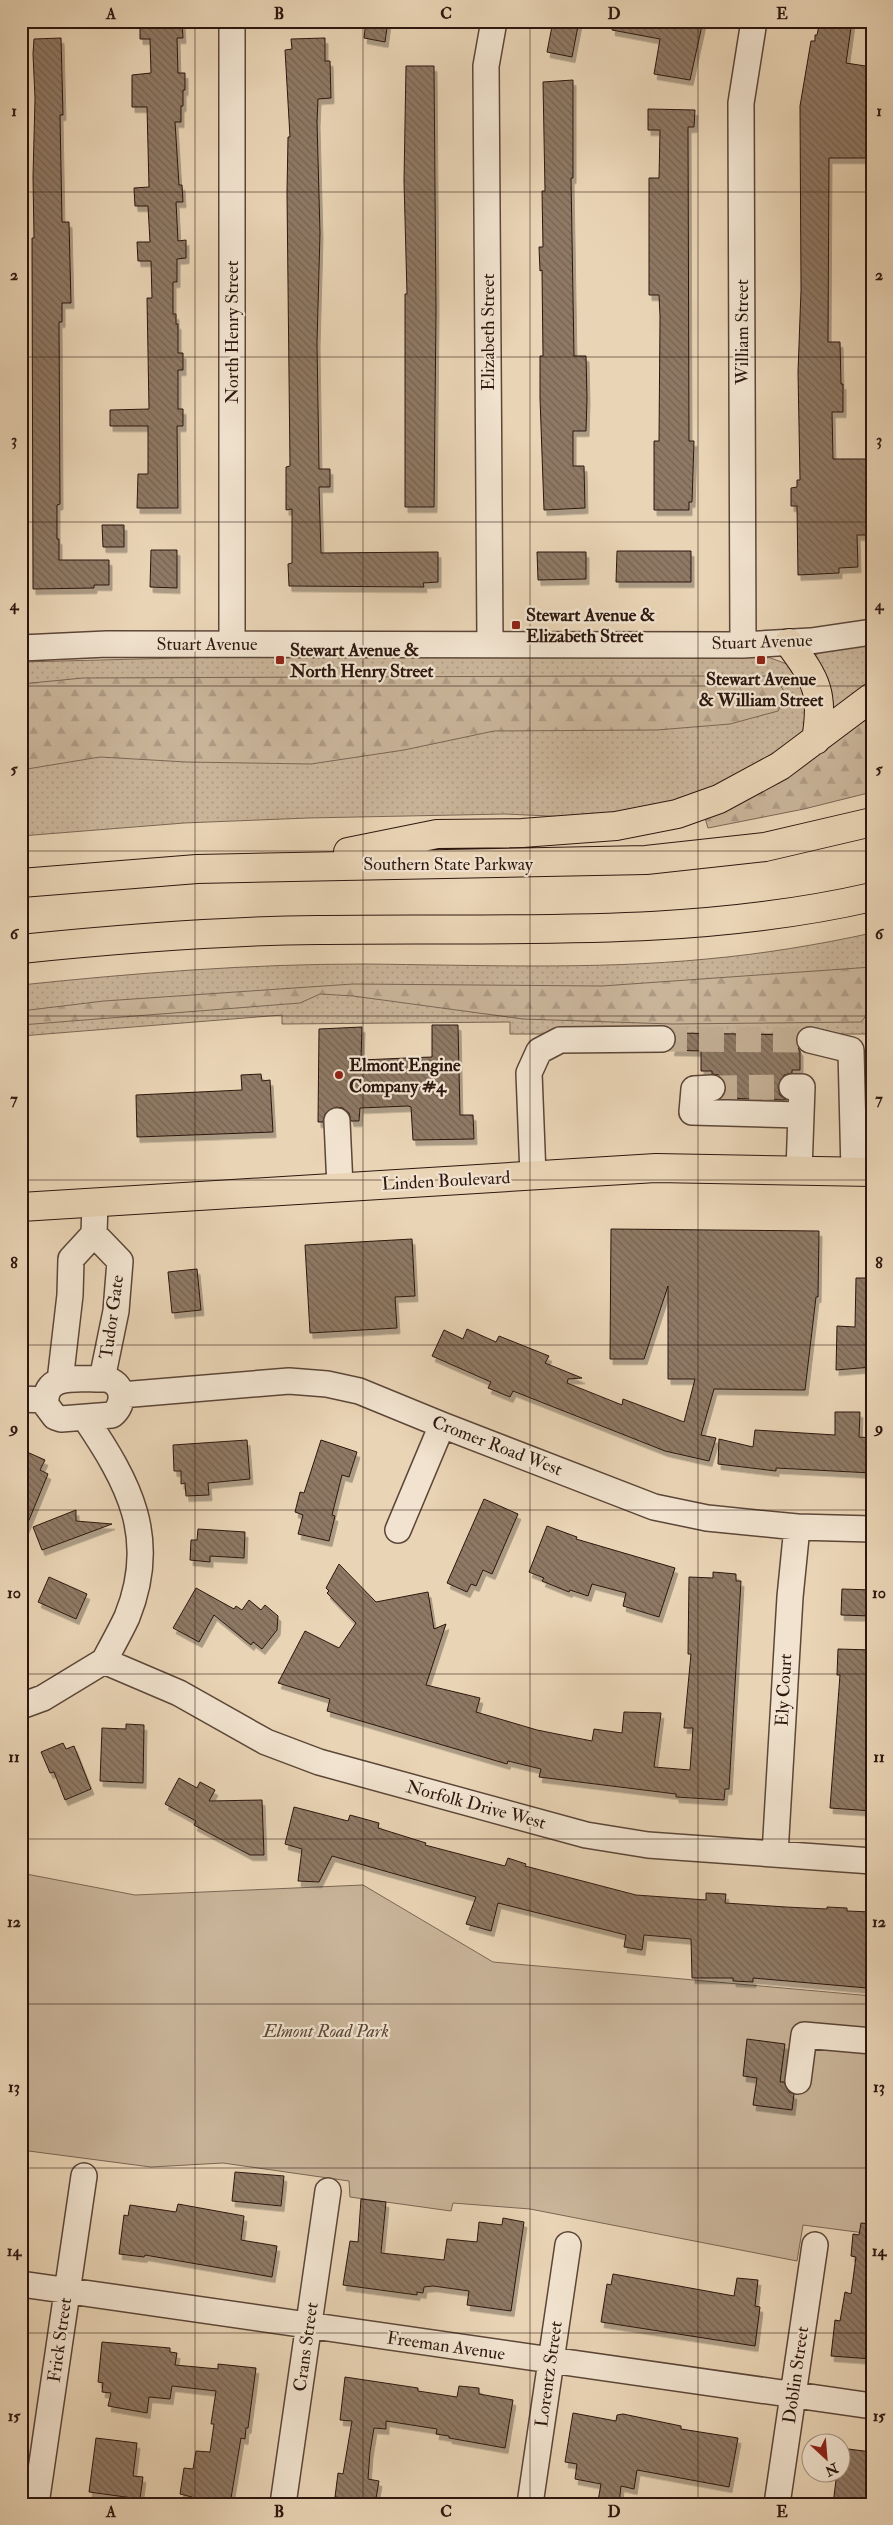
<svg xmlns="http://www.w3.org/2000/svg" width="893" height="2525" viewBox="0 0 893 2525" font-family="'IM FELL Double Pica',serif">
	<defs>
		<pattern id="grass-dots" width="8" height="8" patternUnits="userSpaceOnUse" patternTransform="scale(1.25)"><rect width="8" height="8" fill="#c9b499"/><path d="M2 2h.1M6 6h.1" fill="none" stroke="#ad9a83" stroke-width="1.8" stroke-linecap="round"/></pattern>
		<pattern id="forest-firs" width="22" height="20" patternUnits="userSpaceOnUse" patternTransform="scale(1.25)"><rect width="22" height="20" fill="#c9b499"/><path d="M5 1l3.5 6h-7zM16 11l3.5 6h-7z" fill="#ad9a83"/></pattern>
		<pattern id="building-back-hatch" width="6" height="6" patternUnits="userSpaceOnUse" patternTransform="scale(1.25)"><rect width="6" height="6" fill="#8f7965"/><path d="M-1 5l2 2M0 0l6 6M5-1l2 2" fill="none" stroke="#756252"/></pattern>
		<filter id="shadow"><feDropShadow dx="3" dy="5.5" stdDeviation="0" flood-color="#0004"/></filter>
	</defs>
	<rect width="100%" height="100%" fill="#e9d4b5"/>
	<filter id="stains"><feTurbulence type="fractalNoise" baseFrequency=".004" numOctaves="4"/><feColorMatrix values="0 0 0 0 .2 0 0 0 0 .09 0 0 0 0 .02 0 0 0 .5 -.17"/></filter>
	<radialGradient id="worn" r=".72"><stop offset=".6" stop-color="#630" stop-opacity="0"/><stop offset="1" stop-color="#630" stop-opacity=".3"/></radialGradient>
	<path fill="url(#grass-dots)" stroke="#7b6654" d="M872,645V680L839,707L833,708L814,656L821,652Z
		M259,656H765L787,664L807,691L804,729L793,743L712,789L644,812L571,817L505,814L308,818L184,823L21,836V662Z
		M872,933V1017H869L867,1034H510V1022L282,1024V1015L21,1036V985C135,973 249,964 364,964C477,965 593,970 707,959C762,954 817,945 872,933Z"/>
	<path fill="url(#forest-firs)" stroke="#7b6654" d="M594,676H774L786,694L778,711L730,724L657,730L494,731L404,750L311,764L186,762L100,757L21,770V684L83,678Z
		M872,710V792L804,809L708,828L705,818Z
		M872,967V1008L861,1022L672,1024L523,1019L353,996L320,994L300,1003L21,1025V1011L104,1001L353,984L602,986Z"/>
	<path fill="#c9b499" stroke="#7b6654" d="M21,1873L135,1895L363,1885L493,1962L872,1996V2234L803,2225L797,2261L530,2209L453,2203L451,2211L350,2197L349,2181L223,2163L151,2167L21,2150Z"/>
	<path fill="url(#building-back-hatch)" stroke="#2d170f" filter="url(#shadow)" d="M182,21L183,38H177L178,73H185V90H183V106H181V122H175L179,185H182L183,202H176L178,241L186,240V258L177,259V282H173V314H176V324H178V353H183V370H178V409H183V426H177L178,508H137L138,474H148V426H110V410L149,409L147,298H152L151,261H138L137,242H150L148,206H135L134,188L149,187L147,107H132V75L151,73L150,39H140V22Z
		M366,21H388L385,42L364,38Z
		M553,21H579L572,57L547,52Z
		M613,21H703L690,80L654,74L660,39L612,30Z
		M820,21H852L846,63L872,67V158H829L828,342H840L841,384H843V412H832L833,459H867L868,535H857L858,567L839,568V573L798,575L797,506H791V488L797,487V480H800L798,372L801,290L800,106L811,41H815V35H817Z
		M61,38L63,115H60L62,222H69L71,303H62V322H59L60,504L57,505V539H59V560H109V585H94V588L33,589L32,238H34L33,177L35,98L33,54L34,39Z
		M325,38V61H330L331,98L318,99L317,122L320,233L317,343L319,469H330V487H319L321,553L438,552V582L423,583L424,587L289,586L288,564L292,563V509L286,510V467L290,466L287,192L288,137H290L285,50L292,49L291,39Z
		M406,66H434L436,311L434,507H405V294H407L404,181Z
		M573,80V178H571L574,356H586L587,398L586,431H573V466H584L585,508L544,510L540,398V356H543L542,270L540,271L539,247H543L542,191H545L543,82Z
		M648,109L695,110L694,127H688L689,441H694L692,502H689V510H654V441H659L660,316L659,295H649V178H659L660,130H648Z
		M102,525H124V547H103Z
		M151,550H177V588L150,587Z
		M617,551H691V582H616Z
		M537,552H586V579L538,580Z
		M432,1025H458L460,1115H473L474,1139L413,1140L411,1107L408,1106L360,1108L359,1121H351L349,1113L343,1108L336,1107L325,1114L323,1122H318L319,1029L362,1027L361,1060L407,1058L432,1057Z
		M675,1033L797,1035L796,1044L800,1051V1070H792V1073L784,1075L778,1087L780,1095L787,1100L721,1098L726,1088L724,1081L719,1075L712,1074V1071H701V1051L671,1050L676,1039Z
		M261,1074L262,1081L270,1080L273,1132L137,1137L136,1095L242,1090L241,1075Z
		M611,1229L819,1231L818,1297H816L805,1390L714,1389L701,1435L716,1438L709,1461L665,1451L513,1391L510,1397L488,1388L491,1382L432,1356L444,1330L463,1339L467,1329L496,1342L499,1336L549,1356L545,1363L582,1378L568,1379L567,1383L622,1405L623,1399L684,1422L695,1379H668V1286L644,1359H610Z
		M412,1239L415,1296L395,1297L397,1328L310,1333L305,1245Z
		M197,1269L201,1310L172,1313L168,1272Z
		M856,1278H872V1367L836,1370L837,1326L855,1327Z
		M835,1412H860L859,1437L872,1438V1473L776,1468V1471L718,1464L719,1439L753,1447L755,1430L835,1435Z
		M247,1440L250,1479L208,1483L209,1495L186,1496L185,1483L181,1484V1471H174L173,1445Z
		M321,1440L357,1452L349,1477L342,1475L332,1515L335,1516L329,1541L298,1534L303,1515L295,1512L300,1492L304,1493Z
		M27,1452L45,1460L40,1470L48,1474L22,1537L21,1462Z
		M484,1499L518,1514L492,1574L483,1570L476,1586L471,1584L467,1592L447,1583Z
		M76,1510V1521L112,1524L42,1550L33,1527Z
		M547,1526L577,1537L576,1539L675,1568L659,1617L623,1606L626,1593L592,1584L588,1596L570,1590L569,1592L542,1581L544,1578L529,1572Z
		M198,1529L245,1532L244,1558L210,1556V1562L190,1560L191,1540H197Z
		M339,1564L376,1602L428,1592L434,1629L446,1624L426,1685L480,1698L476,1712L537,1730L592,1741L594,1729L622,1733L624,1712L661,1713L654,1767L690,1770L693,1728H684L691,1654H688L689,1577L713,1578V1572L736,1574V1581H741L729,1789H725L724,1800L676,1797V1794L539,1777L541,1769L508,1761L507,1764L327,1711L330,1699L278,1683L305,1631L339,1648L356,1623L327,1593L329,1591L326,1588Z
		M49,1577L87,1594L76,1619L38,1602Z
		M196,1588L234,1609L236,1606L242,1610L249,1600L261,1610L265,1605L278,1616L277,1630L262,1649L253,1642L251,1645L214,1615L199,1642L173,1628Z
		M842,1589L872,1590V1616L841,1615Z
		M838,1649L872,1650V1744L869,1785H872V1811L830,1808L840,1675H837Z
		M126,1724L144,1725L143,1783L100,1781L102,1728L126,1729Z
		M63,1743L66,1749L74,1746L91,1789L65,1800L54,1772L50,1773L41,1752Z
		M179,1778L197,1788L200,1782L215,1790L209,1801L262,1800L264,1855H250L194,1825L196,1821L165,1804Z
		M294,1807L348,1821L350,1815L379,1823L378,1828L426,1843L425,1845L505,1866L508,1858L526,1864L525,1866L636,1895L706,1900V1893L726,1894L725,1903L786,1907L827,1909V1907L847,1908V1911L872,1912V1958L867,1988L753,1978V1982L733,1981V1978H692L691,1939L644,1935L642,1950L624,1947L626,1935L498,1903L491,1931L466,1924L476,1897L332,1856L319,1882L298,1881L302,1849L285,1844Z
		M747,2039L785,2044L780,2082H784L789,2092L794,2094L792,2110L753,2105L757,2078L743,2076Z
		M235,2172L284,2176L281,2206L232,2201Z
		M361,2199L386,2202L381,2253L444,2260L447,2239L477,2242L479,2222L502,2225L503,2218L524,2222L511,2311L467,2305L469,2291L433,2286L424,2287L423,2293L417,2292V2295L343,2285L350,2241L358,2242Z
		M178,2204L244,2216L241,2240L277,2246L272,2277L145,2255L144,2257L119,2254L124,2215L128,2216L130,2205L176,2212Z
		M861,2223L872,2224V2359L831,2356L835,2320L840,2321L845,2292L851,2294L856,2257L851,2256L853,2234L859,2235Z
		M613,2274L734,2296L737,2278L758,2280L755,2306L760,2307L755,2346L601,2322L607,2284L611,2285Z
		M102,2342L170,2348V2352L177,2353L175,2365L218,2369V2364L256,2368L248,2428H246L245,2439L241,2438L230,2504H191L192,2497L180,2494L184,2468L193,2469L196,2451L210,2452L214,2424H211L216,2391L172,2386L170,2399L149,2397L147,2413L108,2406L111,2393L102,2392L103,2383L98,2382Z
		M345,2377L418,2388V2391L457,2397L459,2386L479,2388V2394L513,2400L505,2448L449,2438V2436L436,2434L437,2429L386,2421V2429L374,2428L370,2452L368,2479L379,2481L375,2504H348L349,2499L335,2497L338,2473L343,2474L352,2421L340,2420Z
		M573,2413L616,2421L617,2415L623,2414L681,2426V2429L738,2438L729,2487L637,2470L634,2489L621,2486L619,2504L598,2501L601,2484L575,2479L577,2464L565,2462Z
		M96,2438L137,2443L133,2476L143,2477L140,2499L89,2492Z
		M840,2448L872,2452L870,2504H833L837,2472H840Z"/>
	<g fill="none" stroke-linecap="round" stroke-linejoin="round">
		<path stroke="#c3ae94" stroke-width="25" stroke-dasharray="25 12" stroke-linecap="butt" d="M662,1039L810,1040
			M712,1088L792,1087"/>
		<g stroke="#5c4638" stroke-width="28">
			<path id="minor" d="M232,643V21
				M490,643L486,66L494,21
				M743,645L741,103L754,21
				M21,648L107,644L743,645L811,641L872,632
				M810,1040L851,1050L854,1172
				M792,1087H802L799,1170
				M712,1088L694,1089L692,1112L800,1115
				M337,1121L340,1187
				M533,1176L529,1073L539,1051L560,1040L662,1039
				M94,1234L120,1261L116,1311L102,1379
				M105,1379C124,1382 126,1404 112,1415L61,1419L55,1417L46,1405C43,1371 81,1380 105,1379Z
				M60,1381L70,1295L71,1259L94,1234L95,1203
				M121,1395L289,1381L327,1384L359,1391L442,1425L654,1507L707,1518L797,1527L872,1529
				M21,1399L45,1400
				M85,1418C129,1483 159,1538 127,1617C120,1632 112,1646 104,1661
				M398,1530L442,1425
				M104,1661L179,1693L266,1742L319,1762L586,1835L648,1845L872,1861
				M21,1706L43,1698L104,1661
				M775,1854L790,1597L797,1527
				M798,2081L804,2035L872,2041
				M21,2284L872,2406
				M36,2504L84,2176
				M283,2504L328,2191
				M530,2504L568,2245
				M777,2504L815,2245"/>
		</g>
		<g stroke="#2d170f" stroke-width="30">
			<path id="major" d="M21,1207L656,1168L872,1172"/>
		</g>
		<g stroke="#2d170f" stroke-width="30">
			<path id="highway" d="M789,643C817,681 824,693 816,740
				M348,852L437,834L522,833L616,826L677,814L719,799L780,766L872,697
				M21,883L197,869L646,860L765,847L872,822
				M21,949C119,939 218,931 317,930C502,927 689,939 872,897"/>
		</g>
		<use href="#minor" stroke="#f1e3cf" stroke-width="25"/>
		<use href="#major" stroke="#e9d4b5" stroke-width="28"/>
		<use href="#highway" stroke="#e9d4b5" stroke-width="28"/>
	</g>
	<path fill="none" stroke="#2d170f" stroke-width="1" stroke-opacity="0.55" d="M195,21V2504M363,21V2504M530,21V2504M698,21V2504M21,192H872M21,357H872M21,522H872M21,686H872M21,851H872M21,1016H872M21,1180H872M21,1345H872M21,1510H872M21,1674H872M21,1839H872M21,2004H872M21,2168H872M21,2333H872"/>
	<g fill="#8f2418" stroke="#f1e3cf" stroke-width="2">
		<rect x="511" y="620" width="10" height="10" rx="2.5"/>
		<rect x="275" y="655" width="10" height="10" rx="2.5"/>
		<rect x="756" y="655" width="10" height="10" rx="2.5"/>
		<circle cx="339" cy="1075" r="5"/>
	</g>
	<g text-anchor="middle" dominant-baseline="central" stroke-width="4.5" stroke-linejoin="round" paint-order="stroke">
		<g font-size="18" fill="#2d170f" stroke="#f1e3cf">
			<text transform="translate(232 332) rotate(-90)">North Henry Street</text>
			<text transform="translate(488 332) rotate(-90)">Elizabeth Street</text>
			<text transform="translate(742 332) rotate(-90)">William Street</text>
			<text transform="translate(762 642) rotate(-2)">Stuart Avenue</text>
			<text x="207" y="644">Stuart Avenue</text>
			<text x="448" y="864">Southern State Parkway</text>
			<text transform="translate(446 1181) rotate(-3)">Linden Boulevard</text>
			<text transform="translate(112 1317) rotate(-82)">Tudor Gate</text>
			<text transform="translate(497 1446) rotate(21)">Cromer Road West</text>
			<text transform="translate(784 1690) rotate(-87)">Ely Court</text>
			<text transform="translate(476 1805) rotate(15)">Norfolk Drive West</text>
			<text transform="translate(60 2340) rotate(-82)">Frick Street</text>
			<text transform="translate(446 2346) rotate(8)">Freeman Avenue</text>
			<text transform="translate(306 2347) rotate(-82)">Crans Street</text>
			<text transform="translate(549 2374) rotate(-82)">Lorentz Street</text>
			<text transform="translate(796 2375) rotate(-82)">Doblin Street</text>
		</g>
		<g font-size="18" font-weight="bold" fill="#2d170f" stroke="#f1e3cf" text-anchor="start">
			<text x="526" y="615">Stewart Avenue &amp;<tspan x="526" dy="21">Elizabeth Street</tspan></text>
			<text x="290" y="650">Stewart Avenue &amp;<tspan x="290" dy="21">North Henry Street</tspan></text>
			<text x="761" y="679" text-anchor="middle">Stewart Avenue<tspan x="761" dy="21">&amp; William Street</tspan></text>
			<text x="349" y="1065">Elmont Engine<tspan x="349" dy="21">Company #4</tspan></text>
		</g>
		<g font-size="18" font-style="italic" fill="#5c4638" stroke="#f1e3cf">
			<text x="326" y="2031">Elmont Road Park</text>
		</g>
	</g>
	<rect width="893" height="2525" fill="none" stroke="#e9d4b5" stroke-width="55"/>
	<g transform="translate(826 2458) rotate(154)"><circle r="24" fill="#f1e3cf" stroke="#a39182"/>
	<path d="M0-4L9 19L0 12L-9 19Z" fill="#8f2418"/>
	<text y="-8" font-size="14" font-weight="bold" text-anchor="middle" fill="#2d170f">N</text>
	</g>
	<rect x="28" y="28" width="838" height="2470" fill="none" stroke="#2d170f" stroke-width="2"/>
	<g font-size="16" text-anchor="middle" font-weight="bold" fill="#2d170f">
		<text x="111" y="19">A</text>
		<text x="279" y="19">B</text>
		<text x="446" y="19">C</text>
		<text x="614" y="19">D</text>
		<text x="782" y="19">E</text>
		<text x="14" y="116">1</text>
		<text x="879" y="116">1</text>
		<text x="14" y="280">2</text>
		<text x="879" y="280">2</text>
		<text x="14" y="445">3</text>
		<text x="879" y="445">3</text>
		<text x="14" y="610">4</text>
		<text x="879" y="610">4</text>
		<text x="14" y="774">5</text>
		<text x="879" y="774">5</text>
		<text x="14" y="939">6</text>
		<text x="879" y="939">6</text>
		<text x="14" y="1104">7</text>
		<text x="879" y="1104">7</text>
		<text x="14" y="1268">8</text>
		<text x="879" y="1268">8</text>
		<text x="14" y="1433">9</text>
		<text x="879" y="1433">9</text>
		<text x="14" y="1598">10</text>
		<text x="879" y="1598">10</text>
		<text x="14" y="1762">11</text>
		<text x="879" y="1762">11</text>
		<text x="14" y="1927">12</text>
		<text x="879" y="1927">12</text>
		<text x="14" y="2092">13</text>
		<text x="879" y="2092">13</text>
		<text x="14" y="2256">14</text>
		<text x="879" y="2256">14</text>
		<text x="14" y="2421">15</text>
		<text x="879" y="2421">15</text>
		<text x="111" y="2517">A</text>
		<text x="279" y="2517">B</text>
		<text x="446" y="2517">C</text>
		<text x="614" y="2517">D</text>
		<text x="782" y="2517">E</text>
	</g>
	<rect width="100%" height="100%" filter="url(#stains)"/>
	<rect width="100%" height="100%" fill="url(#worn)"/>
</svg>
